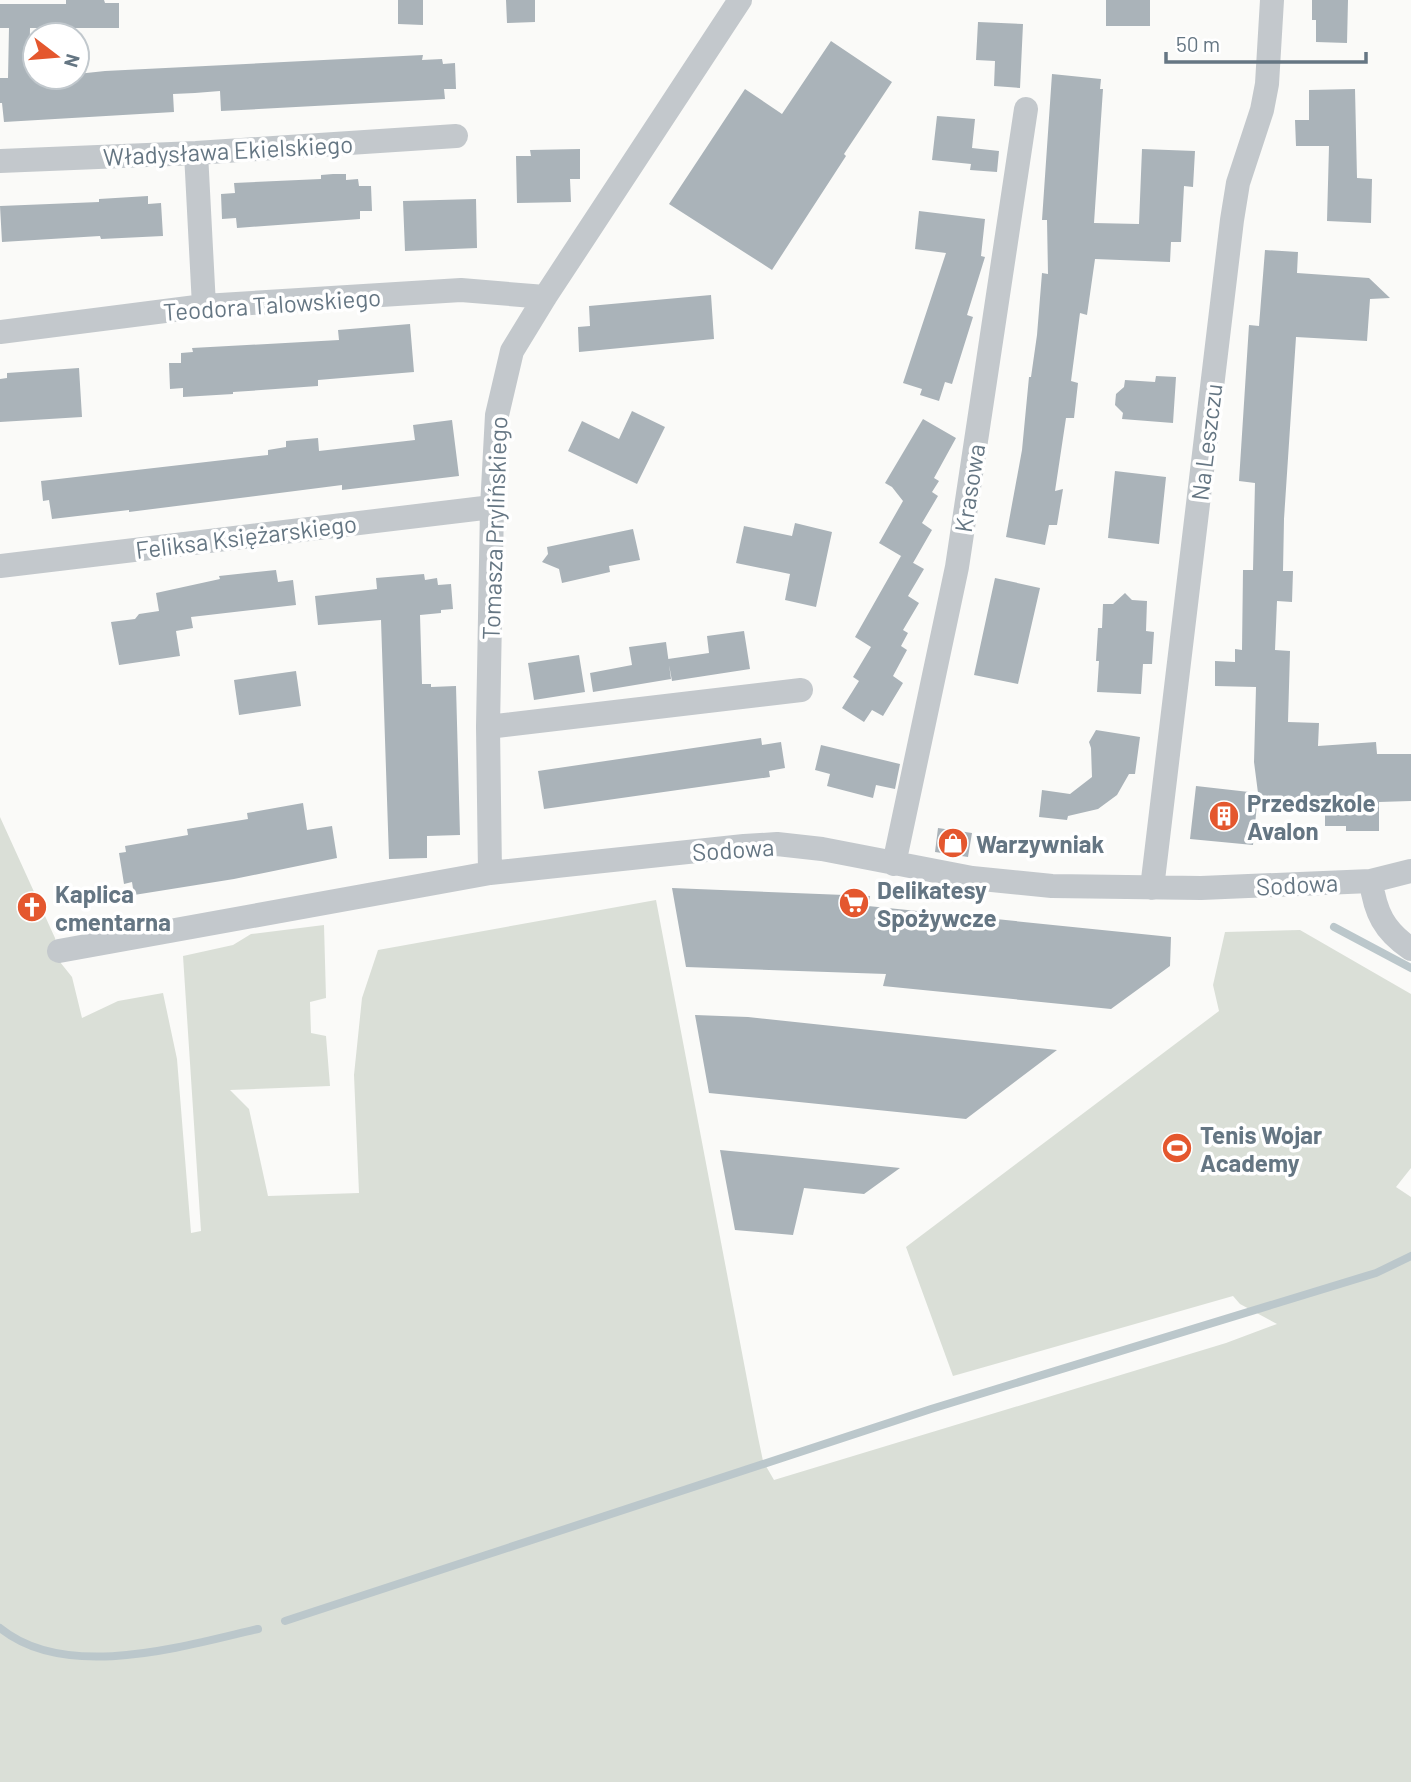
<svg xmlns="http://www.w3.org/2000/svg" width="1411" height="1782" viewBox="0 0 1411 1782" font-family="Barlow,sans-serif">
	<rect width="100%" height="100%" fill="#fafaf8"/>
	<path fill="#dadfd7" d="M0,817L55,938L60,962L72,977L82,1018L118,1001L163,993L177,1059L191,1233L201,1231L183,956L233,945L251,934L324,925L326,998L310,1002L311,1033L326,1036L330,1086L230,1090L249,1109L268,1196L359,1193L354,1075L362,998L378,950L656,900L758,1437L763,1461L774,1480L1226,1343L1277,1324L1240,1304L1233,1296L953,1376L906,1247L1219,1011L1213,985L1225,932L1300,930L1411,994V1168L1396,1187L1411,1197V1782H0Z"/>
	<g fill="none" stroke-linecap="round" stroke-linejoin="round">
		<path stroke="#bbc7cb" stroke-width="8" d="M1334,927L1411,968
			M285,1621L931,1409L1376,1273L1411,1256
			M0,1628C66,1682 184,1646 258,1629"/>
	</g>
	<path fill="#aab3b9" d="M66,0H104L105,3H119V28H30L29,76L77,77V74L105,71L423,55L422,60L442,59L443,64L455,63L456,89H444L445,99L221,111L220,91L195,93L173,94L174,112L4,122L2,103H0V78H8L9,28H0V4H66Z
		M398,0H423V25L398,24Z
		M506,0H535V22L507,23Z
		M1106,0H1150V26H1106Z
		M1312,0H1348L1347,43L1316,42V20H1312Z
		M978,22L1023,24L1020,88L994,86L995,61L976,60Z
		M831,41L892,82L844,154L846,156L772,270L669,204L745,89L782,114Z
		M1052,74L1101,79L1100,89H1103L1094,223L1139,224L1142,149L1195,151L1193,187L1184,186L1181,242H1171L1170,262L1095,259L1087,315L1080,313L1071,381L1078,383L1074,418H1066L1055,491L1063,489L1057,525H1049L1045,545L1006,537L1022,450L1029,377H1031L1037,335L1042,273L1048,274L1047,220H1042Z
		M1355,89L1357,178L1372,179L1371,223L1327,221L1329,146H1296L1295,120H1309V90Z
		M937,116L975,119L972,148L999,151L997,172L970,170L971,164L932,160Z
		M580,149V179H570L571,202L517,203L516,156H531L530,150Z
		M333,174H346V180L358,179L359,186H371L372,211H360V219L237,228L236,218L222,219L221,194L235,193L234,183L321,179V175Z
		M148,196V204L161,203L163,236L101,239L100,236L2,242L0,206L99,202V199Z
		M476,199L477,248L405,251L403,201Z
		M919,211L985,219L981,256L985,257L967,315L973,317L952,384L945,382L939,401L920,395L922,389L903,383L946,253L915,249Z
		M1265,250L1298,252L1297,273L1369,278L1390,298L1370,299L1367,341L1296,337L1284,519L1283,571H1293L1292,602L1277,601L1275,650L1290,651L1288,722L1319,723L1318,746L1376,742L1377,754H1411V801L1379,802V831H1346V826H1325V808L1259,802L1258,794L1253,845L1190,839L1196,786L1258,793L1254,762L1256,687L1215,686V661L1235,662V649L1242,650L1243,570H1253L1255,483L1239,481L1249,325L1259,326Z
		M711,295L714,339L579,352L578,327L590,326L589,306Z
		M410,324L414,372L318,380V386L233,392V394L183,397V388L170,389L169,363H181V353L193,352L192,348L339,340L338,330Z
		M79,368L82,417L0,422V379L7,378V373Z
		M1156,376L1176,377L1173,423L1122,419L1123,413L1115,405L1116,394L1124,387L1125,380L1155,382Z
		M632,411L665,427L637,484L568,451L582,421L619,439Z
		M923,419L956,438L934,478L939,481L932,492L938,496L922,523L932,530L913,563L879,543L903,501L892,487L885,483Z
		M452,420L459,476L342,490V485L129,512V510L52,519L49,500L43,501L41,481L268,455V450L286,447V441L318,438L319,451L415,440L413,425Z
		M1115,471L1166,477L1159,544L1108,538Z
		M795,523L832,532L816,607L785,600L790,574L736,563L744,526L792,536Z
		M633,529L640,560L609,566L610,572L562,583L559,569L542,562L548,554L547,547Z
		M901,556L924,569L908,596L919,603L903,630L908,633L901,646L907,650L893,676L903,683L883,716L872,710L864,722L842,708L859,681L853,677L871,647L855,637Z
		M276,570L278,582L293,580L296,605L191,617L193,628L176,631L180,656L119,665L111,622L135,619L139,614L159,611L156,593L220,579L219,576Z
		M424,574L425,580L437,578L438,585L451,584L453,609L441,610V613L420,615L422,684H431V687L456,686L460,835L427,836V858L389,859L381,620L318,625L315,596L377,589L376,578Z
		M995,578L1040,588L1018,684L974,675Z
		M1125,593L1132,600L1147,601L1146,631L1154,632L1152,664H1143L1141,694L1097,692L1099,661H1096L1098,628H1102L1103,604H1113Z
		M744,631L750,669L672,681L668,659L709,653L707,636Z
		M666,642L671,679L593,692L590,673L632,665L629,647Z
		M579,655L585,692L534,700L528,663Z
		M296,671L301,706L239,715L234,680Z
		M1096,730L1140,737L1135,774H1129L1117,795L1098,809L1068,816L1067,820L1039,817L1042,790L1070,794L1092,777L1091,748L1089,742Z
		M761,738L762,745L781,742L785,768L769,771L770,777L544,809L538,771Z
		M821,745L900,764L895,789L876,785L873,798L827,786L830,774L815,770Z
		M303,803L307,830L332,826L337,858L234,879L134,895L132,882L124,884L119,853L126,852L125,846L188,835L187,829L248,819L247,813Z
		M938,828L972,833L968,857L935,852Z
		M672,888L870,896L868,906L1171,937L1170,966L1111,1009L883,986L886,974L686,967Z
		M695,1015L748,1017L1057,1050L966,1119L709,1093Z
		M720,1150L843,1162L900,1168L864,1194L804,1188L793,1235L735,1230Z"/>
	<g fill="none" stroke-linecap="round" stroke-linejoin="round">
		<path stroke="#c3c8cc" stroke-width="24" d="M196,153L204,306
			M0,161L196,153L456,136
			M0,332L204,306L461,290L545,297
			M0,566L492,507
			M488,727L801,690
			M894,864L957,567L1026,109
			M490,873L488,727L492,507L497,415L512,351L545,297L740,0
			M1371,881C1375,912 1384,931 1411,949
			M1152,888L1232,220L1238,183L1262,110L1267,84L1272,0
			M59,951L490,873L744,846L777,844L822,849L972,878L1052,886L1201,888L1371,881L1411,871"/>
	</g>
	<defs>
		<g id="building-disc" transform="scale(1.575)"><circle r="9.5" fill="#e4572e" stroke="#fff"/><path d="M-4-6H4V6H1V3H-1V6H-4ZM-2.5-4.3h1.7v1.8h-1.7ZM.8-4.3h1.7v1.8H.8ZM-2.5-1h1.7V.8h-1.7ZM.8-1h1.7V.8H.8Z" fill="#fff"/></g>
		<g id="shop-disc" transform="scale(1.575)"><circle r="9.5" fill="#e4572e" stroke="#fff"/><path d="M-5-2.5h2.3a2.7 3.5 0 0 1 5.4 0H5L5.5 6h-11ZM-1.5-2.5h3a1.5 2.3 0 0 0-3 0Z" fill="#fff"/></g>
		<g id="supermarket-disc" transform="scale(1.575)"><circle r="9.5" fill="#e4572e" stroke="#fff"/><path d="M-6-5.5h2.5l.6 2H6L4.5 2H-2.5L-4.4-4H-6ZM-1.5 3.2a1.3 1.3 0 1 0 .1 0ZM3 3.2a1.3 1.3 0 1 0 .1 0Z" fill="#fff"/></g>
		<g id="church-disc" transform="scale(1.575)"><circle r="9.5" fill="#e4572e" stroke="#fff"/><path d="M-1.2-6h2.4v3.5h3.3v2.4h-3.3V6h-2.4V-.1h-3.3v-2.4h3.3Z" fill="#fff"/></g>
		<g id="stadium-disc" transform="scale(1.575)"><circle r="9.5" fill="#e4572e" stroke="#fff"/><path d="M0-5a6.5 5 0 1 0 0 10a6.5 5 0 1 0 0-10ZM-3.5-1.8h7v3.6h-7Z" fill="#fff"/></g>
	</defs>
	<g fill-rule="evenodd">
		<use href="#building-disc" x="1224" y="816"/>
		<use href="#shop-disc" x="953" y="843"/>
		<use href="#supermarket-disc" x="854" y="903"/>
		<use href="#church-disc" x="32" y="907"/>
		<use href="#stadium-disc" x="1177" y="1148"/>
	</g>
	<g text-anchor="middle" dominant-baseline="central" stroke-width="7" stroke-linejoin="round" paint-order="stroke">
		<g font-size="24" fill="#657683" stroke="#fff">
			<text transform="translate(228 150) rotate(-3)">Władysława Ekielskiego</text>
			<text transform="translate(272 304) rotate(-4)">Teodora Talowskiego</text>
			<text transform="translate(1206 442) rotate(-83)">Na Leszczu</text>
			<text transform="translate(969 488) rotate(-81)">Krasowa</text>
			<text transform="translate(494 528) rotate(-88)">Tomasza Prylińskiego</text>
			<text transform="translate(246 536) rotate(-7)">Feliksa Księżarskiego</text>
			<text transform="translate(733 849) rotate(-4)">Sodowa</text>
			<text transform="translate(1297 884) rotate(-3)">Sodowa</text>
		</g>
		<g font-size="24" font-weight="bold" fill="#657683" stroke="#fff" text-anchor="start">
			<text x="1247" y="802">Przedszkole<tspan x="1247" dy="28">Avalon</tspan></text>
			<text x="976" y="843">Warzywniak</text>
			<text x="877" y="889">Delikatesy<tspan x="877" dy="28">Spożywcze</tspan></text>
			<text x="55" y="893">Kaplica<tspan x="55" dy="28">cmentarna</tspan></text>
			<text x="1200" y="1134">Tenis Wojar<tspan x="1200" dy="28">Academy</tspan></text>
		</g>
	</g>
	<g transform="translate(56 56) rotate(106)"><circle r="33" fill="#ffffff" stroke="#c1c8cd" stroke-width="2"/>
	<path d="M0-5L12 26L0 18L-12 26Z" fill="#e4572e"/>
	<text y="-10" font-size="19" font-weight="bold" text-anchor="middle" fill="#657683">N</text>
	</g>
	<path d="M1166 52v10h200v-10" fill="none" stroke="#657683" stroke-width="3.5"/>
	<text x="1176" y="52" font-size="21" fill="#657683" stroke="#ffffff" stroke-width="5" paint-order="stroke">50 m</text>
</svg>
